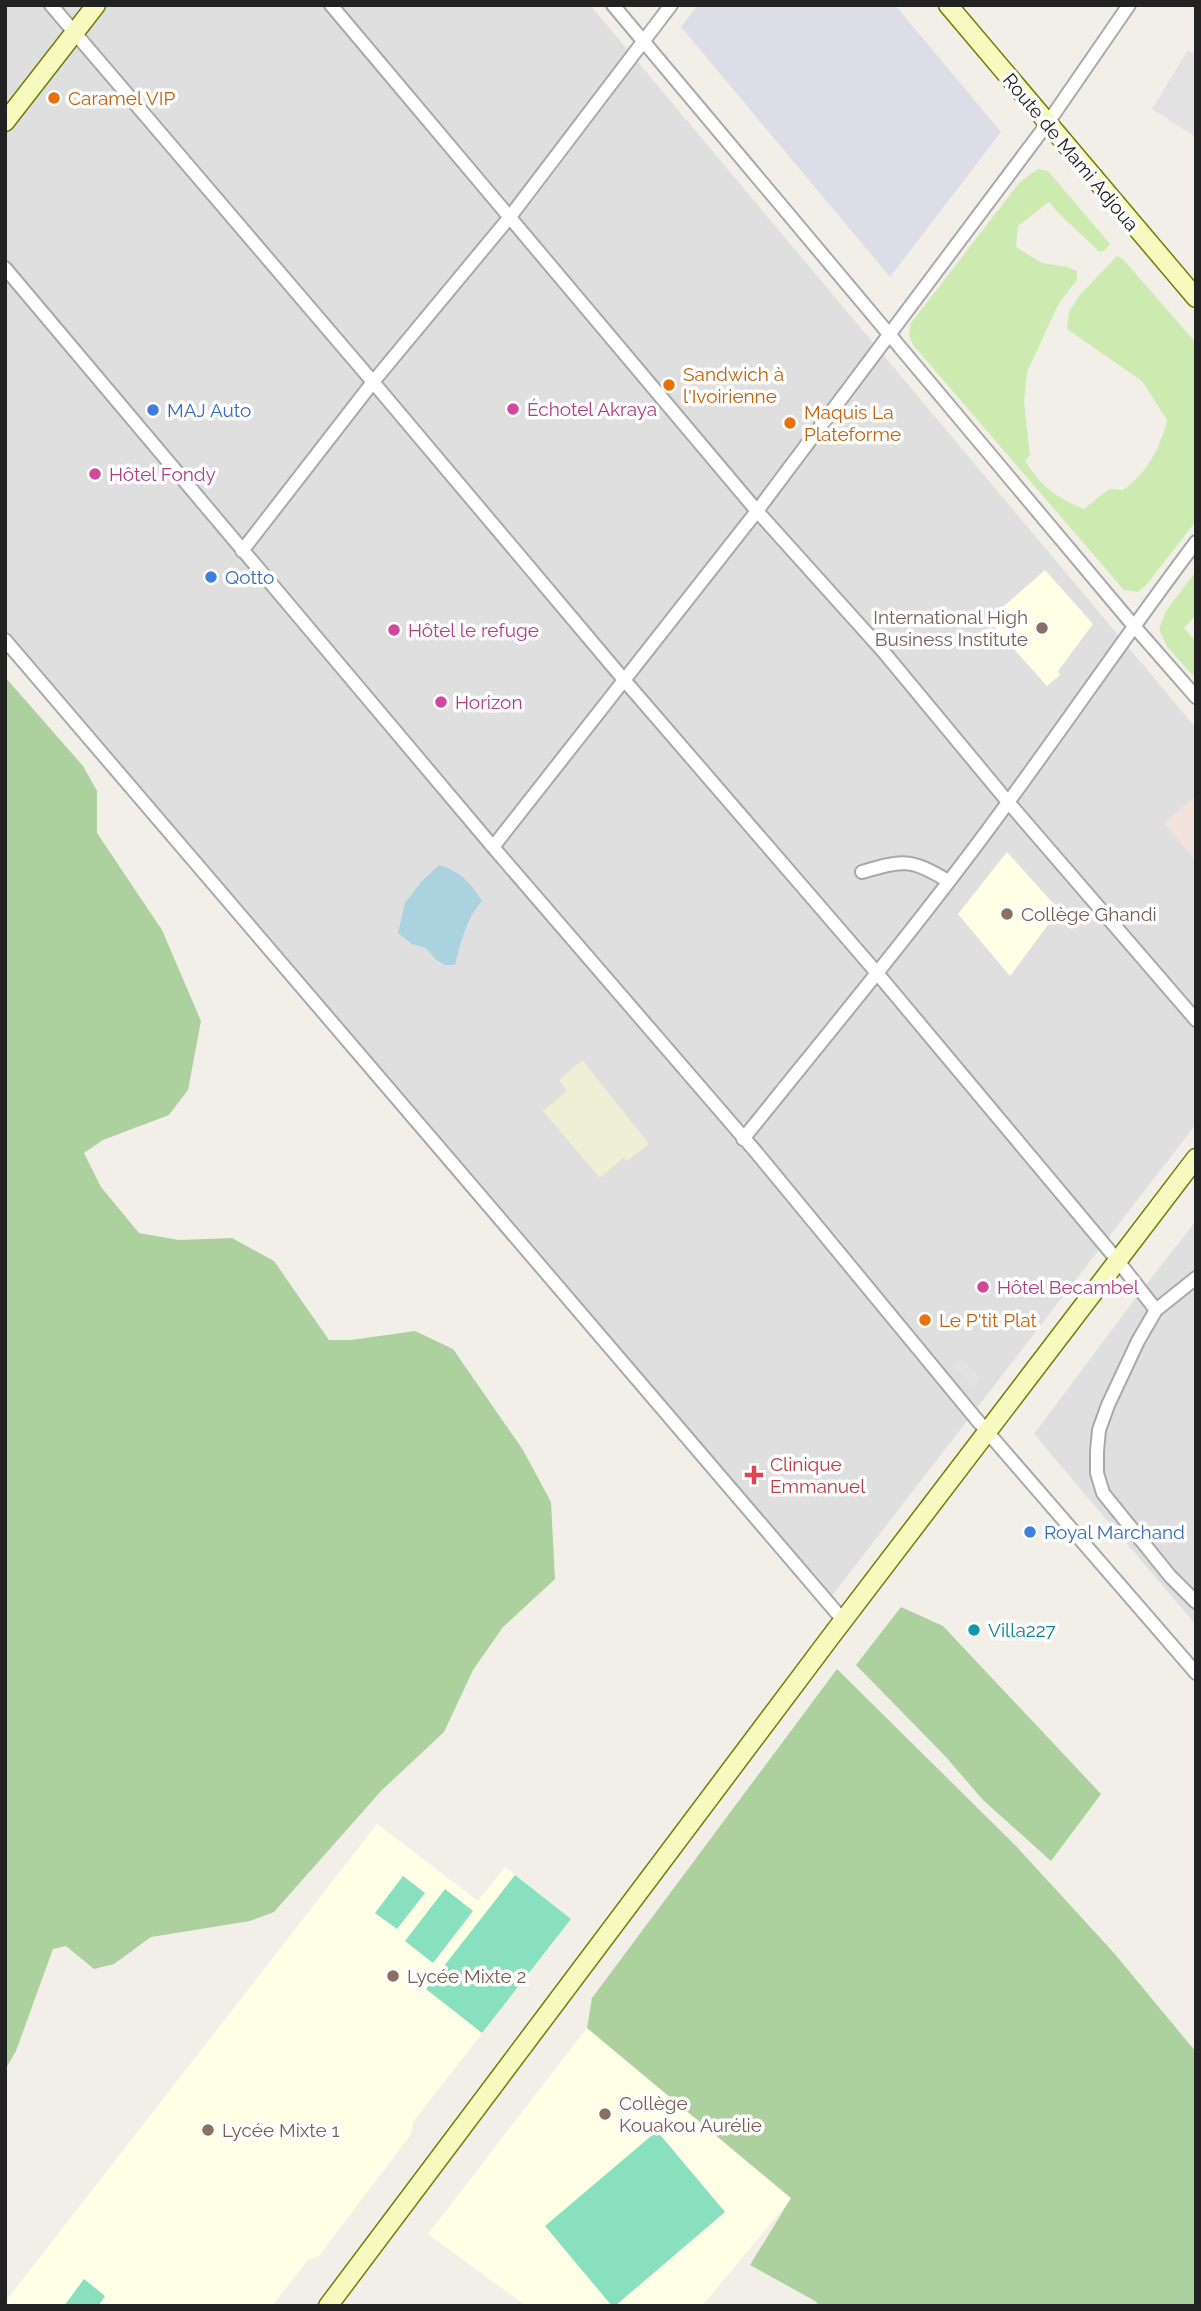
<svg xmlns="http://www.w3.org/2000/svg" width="1201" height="2311" viewBox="0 0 1201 2311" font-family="Raleway,sans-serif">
	<rect width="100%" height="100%" fill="#f2efe9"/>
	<path fill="#e0dfdf" d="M5,5H590L1196,728V1124L831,1597L5,628Z
		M1196,1221V1625L1034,1434L1141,1291Z"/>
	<path fill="#ffffe5" d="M1045,570L1093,624L1058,671L1060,675L1047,686L988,620Z
		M1007,852L1059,910L1010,976L958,914Z
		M377,1824L478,1901L505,1867L571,1919L413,2122L411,2134L319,2256L307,2261L272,2306H6L5,2302Z
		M587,2028L791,2199L702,2306H526L428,2234Z"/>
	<path fill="#f3e3dd" d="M1196,796V861L1164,823Z"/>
	<path fill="#eef0d5" d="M582,1060L649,1144L627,1161L624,1157L600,1178L543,1111L567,1091L559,1080Z"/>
	<path fill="#cdebb0" d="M1038,169L1048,171L1110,244L1104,251L1099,252C1083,234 1063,220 1049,202L1018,226L1016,247L1042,263L1067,267L1077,271V280L1059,303L1027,372L1024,401L1030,455L1025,461C1041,486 1056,498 1084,509L1109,489L1123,490C1147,473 1160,449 1167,420L1142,381L1067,329L1069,312L1079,296L1117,256L1123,259L1196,343V521L1147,584L1138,592L1124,590L913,345L909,335L911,323L1020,182Z
		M1196,571V615L1184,628L1196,642V679L1167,647L1159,629L1166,611Z"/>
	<path fill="#add19e" d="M5,677L83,766L97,791V833L162,930L201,1021L188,1090L169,1115L103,1140L84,1153L101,1187L139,1233L179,1240L232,1238L274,1261L329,1340H351L415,1331L453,1349L523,1450L551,1502L555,1579L503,1627L473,1670L444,1732L381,1791L274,1912L250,1921L151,1937L114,1964L94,1969L66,1946L53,1949L16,2051L5,2070Z
		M901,1607L943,1626L1101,1794L1051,1861L983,1800L945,1756L856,1665Z
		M837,1669L1016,1846L1114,1953L1196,2052V2306H820L815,2301L750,2265L791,2198L587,2028L592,1998Z"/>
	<path fill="#88e0be" d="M515,1875L571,1919L482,2033L426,1989Z
		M403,1876L425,1893L397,1929L375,1913Z
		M445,1889L473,1911L433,1963L405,1941Z
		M657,2131L725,2212L615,2306H612L545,2226Z
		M84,2279L105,2296L98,2306H64Z"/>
	<path fill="#e2e2e2" d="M1188,50L1196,55V137L1152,109Z
		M961,1358L981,1379L973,1387L953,1365Z"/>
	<path fill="#dddde8" d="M698,5H895L1001,132L890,277L681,27Z"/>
	<path fill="#aad3df" d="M439,865C460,871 471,883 482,901C466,919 461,942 455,965H445L435,959L426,948L412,944L398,933L405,903L421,882Z"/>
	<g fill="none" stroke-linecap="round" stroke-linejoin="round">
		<g stroke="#a9a9a9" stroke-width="16">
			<path id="street" d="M51,5L373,382L625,681L877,973L1118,1261L1156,1310
				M331,5L757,511L882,650L1008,802L1196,1020
				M613,5L1133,625L1196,697
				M5,268L493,847L756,1152L977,1420L1196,1673
				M242,551L373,382L509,218L671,5
				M5,640L843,1620
				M493,847L757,511L1047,124L1129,5
				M862,872C903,860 910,858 948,881
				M743,1139C833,1027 925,917 1009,801C1072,715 1132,627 1196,542
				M1196,1278L1156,1310L1138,1341L1108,1405L1099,1430L1097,1451V1473L1103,1493L1170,1576L1196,1602"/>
		</g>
		<g stroke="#707d05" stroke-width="21">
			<path id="secondary" d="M948,5L1196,298
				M5,122L96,5
				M328,2306L829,1639L1196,1158"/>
		</g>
		<use href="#street" stroke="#fff" stroke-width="12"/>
		<use href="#secondary" stroke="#f7fabf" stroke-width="18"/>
	</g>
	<g fill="#e8710a" stroke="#fff" stroke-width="2.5">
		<circle cx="54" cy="98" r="7"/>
		<circle cx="669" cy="385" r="7"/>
		<circle cx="790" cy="423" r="7"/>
		<circle cx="925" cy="1320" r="7"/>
	</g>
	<g fill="#d1479c" stroke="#fff" stroke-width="2.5">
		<circle cx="513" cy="409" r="7"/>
		<circle cx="95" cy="474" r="7"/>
		<circle cx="394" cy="630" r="7"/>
		<circle cx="441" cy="702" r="7"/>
		<circle cx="983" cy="1287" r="7"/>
	</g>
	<g fill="#3f7fe0" stroke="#fff" stroke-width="2.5">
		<circle cx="153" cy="410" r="7"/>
		<circle cx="211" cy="577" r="7"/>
		<circle cx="1030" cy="1532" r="7"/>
	</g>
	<g fill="#8d6e63" stroke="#fff" stroke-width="2.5">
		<circle cx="1042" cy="628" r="7"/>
		<circle cx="1007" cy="914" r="7"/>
		<circle cx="393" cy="1976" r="7"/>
		<circle cx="605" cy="2114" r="7"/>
		<circle cx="208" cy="2130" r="7"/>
	</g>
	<path fill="#e0444e" stroke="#fff" stroke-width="2.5" d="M750.5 1464.5h7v7h7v7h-7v7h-7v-7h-7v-7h7z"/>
	<circle fill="#0f9aa8" stroke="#fff" stroke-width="2.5" cx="974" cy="1630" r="7"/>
	<g text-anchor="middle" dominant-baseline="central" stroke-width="7" stroke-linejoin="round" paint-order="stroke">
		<g font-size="19" fill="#c56008" stroke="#fff" text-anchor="start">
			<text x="68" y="98">Caramel VIP</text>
			<text x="683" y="374">Sandwich à<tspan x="683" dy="22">l'Ivoirienne</tspan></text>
			<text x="804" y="412">Maquis La<tspan x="804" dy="22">Plateforme</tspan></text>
			<text x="939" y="1320">Le P'tit Plat</text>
		</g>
		<g font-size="19" fill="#222" stroke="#fff">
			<text transform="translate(1071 152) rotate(50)">Route de Mami Adjoua</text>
		</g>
		<g font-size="19" fill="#b23c85" stroke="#fff" text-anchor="start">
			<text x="527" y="409">Échotel Akraya</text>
			<text x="109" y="474">Hôtel Fondy</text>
			<text x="408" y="630">Hôtel le refuge</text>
			<text x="455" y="702">Horizon</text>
			<text x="997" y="1287">Hôtel Becambel</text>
		</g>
		<g font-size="19" fill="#366cbe" stroke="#fff" text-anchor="start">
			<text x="167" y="410">MAJ Auto</text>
			<text x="225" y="577">Qotto</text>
			<text x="1044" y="1532">Royal Marchand</text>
		</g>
		<g font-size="19" fill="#785e54" stroke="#fff" text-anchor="start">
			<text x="1028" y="617" text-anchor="end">International High<tspan x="1028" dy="22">Business Institute</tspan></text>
			<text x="1021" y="914">Collège Ghandi</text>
			<text x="407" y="1976">Lycée Mixte 2</text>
			<text x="619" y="2103">Collège<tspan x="619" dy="22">Kouakou Aurélie</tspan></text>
			<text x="222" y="2130">Lycée Mixte 1</text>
		</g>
		<g font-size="19" fill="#be3a42" stroke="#fff" text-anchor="start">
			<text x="770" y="1464">Clinique<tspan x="770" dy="22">Emmanuel</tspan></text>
		</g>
		<g font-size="19" fill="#0d838f" stroke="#fff" text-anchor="start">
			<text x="988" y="1630">Villa227</text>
		</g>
	</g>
	<rect width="1201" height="2311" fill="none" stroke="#222222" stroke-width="14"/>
</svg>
